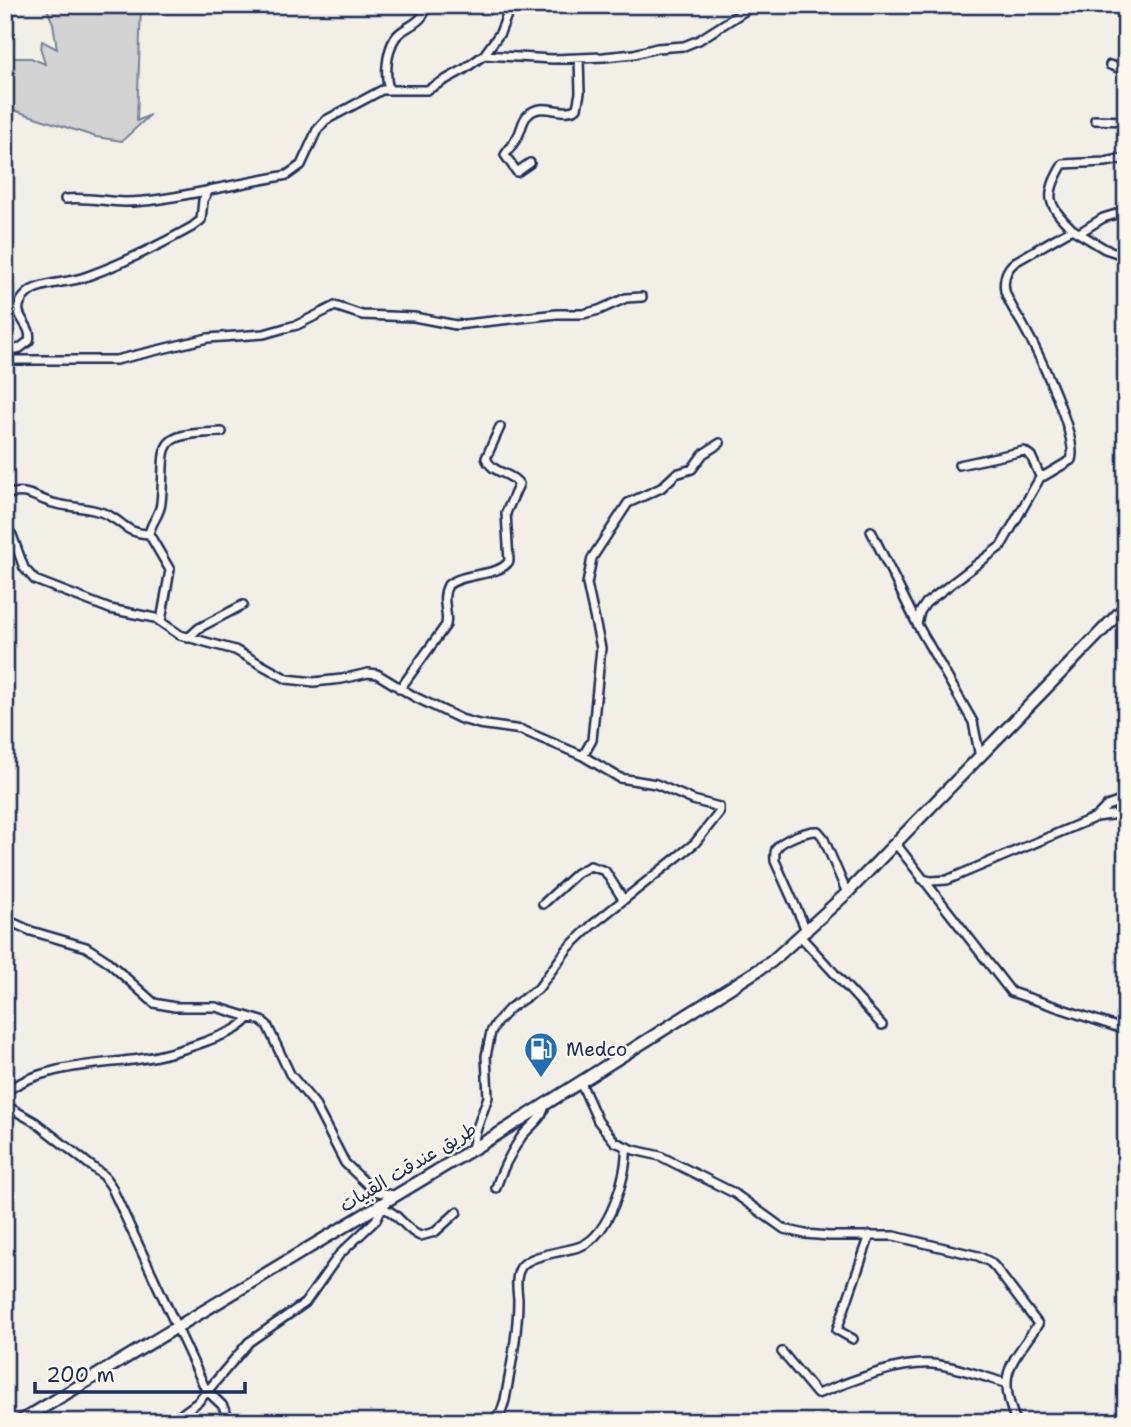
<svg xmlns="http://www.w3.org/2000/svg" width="1131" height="1427" viewBox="0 0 1131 1427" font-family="'Shantell Sans','Playpen Sans Arabic',sans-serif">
	<rect width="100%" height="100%" fill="#f2efe6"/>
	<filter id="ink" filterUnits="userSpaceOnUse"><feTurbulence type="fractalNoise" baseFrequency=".0143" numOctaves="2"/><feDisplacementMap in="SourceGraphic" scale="14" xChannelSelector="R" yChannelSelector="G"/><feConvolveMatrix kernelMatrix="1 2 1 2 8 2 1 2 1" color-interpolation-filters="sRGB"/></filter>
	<g filter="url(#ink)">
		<path fill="#d2d3d2" stroke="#768198" stroke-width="2" d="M45,5H141L137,121L150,115L122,141L96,137L7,108L6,58H31L45,64L41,50L42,41L57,49L53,23Z"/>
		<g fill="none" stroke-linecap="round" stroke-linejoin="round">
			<g stroke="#1b2f5e" stroke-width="12">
				<path id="street" d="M484,55L553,59L604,57L634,54L657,48L684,46L699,40L754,5
					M1110,65L1126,71
					M389,89C384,74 387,42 401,32C412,24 424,21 427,5
					M1095,120L1126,121
					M530,163L517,172L505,155C509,149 514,143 518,136C522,129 522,120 528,115C542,100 563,118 577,108L580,93L579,58
					M65,199C87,197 103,201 125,202C152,202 179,196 206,191
					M1072,229C1047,204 1044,196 1063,164L1105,162L1126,158
					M1079,233L1103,218L1126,211
					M5,352L20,348L29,341C33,326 16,319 19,306C20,300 27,293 32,290C47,282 68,283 85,277C122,264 158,246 192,227L201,220L203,200L209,190L287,175L301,165L317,130L326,120L382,90H427L463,70L484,55L500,33L511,5
					M5,360H116L208,338L264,334L285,328L297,325L335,306L362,315L414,317L456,325L557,314H583L599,310L626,298L642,297
					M959,465L1024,451L1031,456L1039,474L1044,476L1071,460C1079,438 1038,352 1025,329C1019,317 1009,305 1005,291C1003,280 1006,269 1015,262L1072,229L1105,249L1126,256
					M5,495C29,487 36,500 57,504C74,508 90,507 106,514C125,523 125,533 149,534
					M5,527L12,535L24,568L35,580L110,609L155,618L180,635L235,650L287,679L314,682L342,679L368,673L377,674L415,697L461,719L479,724L522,730L583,756L620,778L656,784L693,800L719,807V813L695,843L592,925L568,948L538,989L510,1008L497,1022L491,1032L486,1056L488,1097L476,1131L472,1149
					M871,531L917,624
					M161,621L170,570L149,534C151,522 160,515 161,503C167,444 150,434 222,432
					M188,638L199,628L243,605
					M400,689L446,625C449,611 440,600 448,585C464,572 499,577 509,561L506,513L519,484C511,472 492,474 486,458L500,427
					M583,756L592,740L601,648L587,584L592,558L628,503L661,488L676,474L692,469L703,454L720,443
					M980,757L973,722L917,624L920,612L926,603L1001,546L1041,476
					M1096,817L1126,813
					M896,844L1011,992L1126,1030
					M922,879L931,881L947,880L1096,817L1107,806L1126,799
					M543,904L577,873L590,866L605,871L623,899
					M5,919L31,931L86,947L106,960L154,1003L175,1007H216L262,1021L267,1025L290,1074L314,1103L345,1163L374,1191L393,1195
					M807,932L775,861C775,857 774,853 776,849C781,840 808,830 818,831L823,837L847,893
					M801,937L882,1025
					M580,1081L598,1121L615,1142L634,1150L660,1156L734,1193L784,1229L805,1234L829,1236H894L978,1256L990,1262L995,1267L1038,1324C1011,1365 996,1372 1016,1422
					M5,1092C42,1065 96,1065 140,1059C163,1056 185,1049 207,1041C222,1035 238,1031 249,1018
					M5,1105L35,1122L104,1176L111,1186L206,1390L222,1405L231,1422
					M496,1188C501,1171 512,1151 522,1136C531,1125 543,1119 545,1104
					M383,1208C399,1213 405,1230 420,1236L435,1232L457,1212
					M853,1339L837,1330L870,1235
					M782,1352L817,1394C850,1382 895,1362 932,1364C956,1366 981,1376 1005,1383
					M171,1422L198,1402L249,1342L305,1303L339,1255L376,1220L385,1201
					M491,1422L501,1412L505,1400C511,1367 518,1333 518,1299C517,1289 515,1276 521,1267C530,1254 566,1252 581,1246C609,1235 628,1175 626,1147"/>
			</g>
			<g stroke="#1b2f5e" stroke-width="15">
				<path id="secondary" d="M19,1422L498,1134L771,962L847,893L1126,606"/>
			</g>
			<use href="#street" stroke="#fbf7ec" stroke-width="7"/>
			<use href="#secondary" stroke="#fbf7ec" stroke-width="10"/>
		</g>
	</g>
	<defs>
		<g id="fuel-pin" transform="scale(1.75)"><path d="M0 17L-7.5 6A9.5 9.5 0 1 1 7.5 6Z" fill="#1f6fb2" stroke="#fbf7ec"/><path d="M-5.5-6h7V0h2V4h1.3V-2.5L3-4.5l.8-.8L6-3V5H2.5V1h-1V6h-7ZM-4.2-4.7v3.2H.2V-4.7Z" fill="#fff"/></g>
	</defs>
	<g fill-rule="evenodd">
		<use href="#fuel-pin" x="541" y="1049"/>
	</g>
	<g text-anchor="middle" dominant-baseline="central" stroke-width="5" stroke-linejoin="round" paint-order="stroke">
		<g font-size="19" fill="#1b2f5e" stroke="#fbf7ec" text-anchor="start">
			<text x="566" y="1049">Medco</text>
		</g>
		<g font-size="19" fill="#1b2f5e" stroke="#fbf7ec">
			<text transform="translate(408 1167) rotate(-31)">طريق عندقت القبيات</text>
		</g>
	</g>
	<rect width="1131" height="1427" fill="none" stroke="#fbf7ec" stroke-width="28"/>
	<rect x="14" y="14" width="1103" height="1399" fill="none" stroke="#1b2f5e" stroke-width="2.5" filter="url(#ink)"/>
	<path d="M35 1382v10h210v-10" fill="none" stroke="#1b2f5e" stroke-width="3.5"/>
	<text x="46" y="1382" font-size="21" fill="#1b2f5e" stroke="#fbf7ec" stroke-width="5" paint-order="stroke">200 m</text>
</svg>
